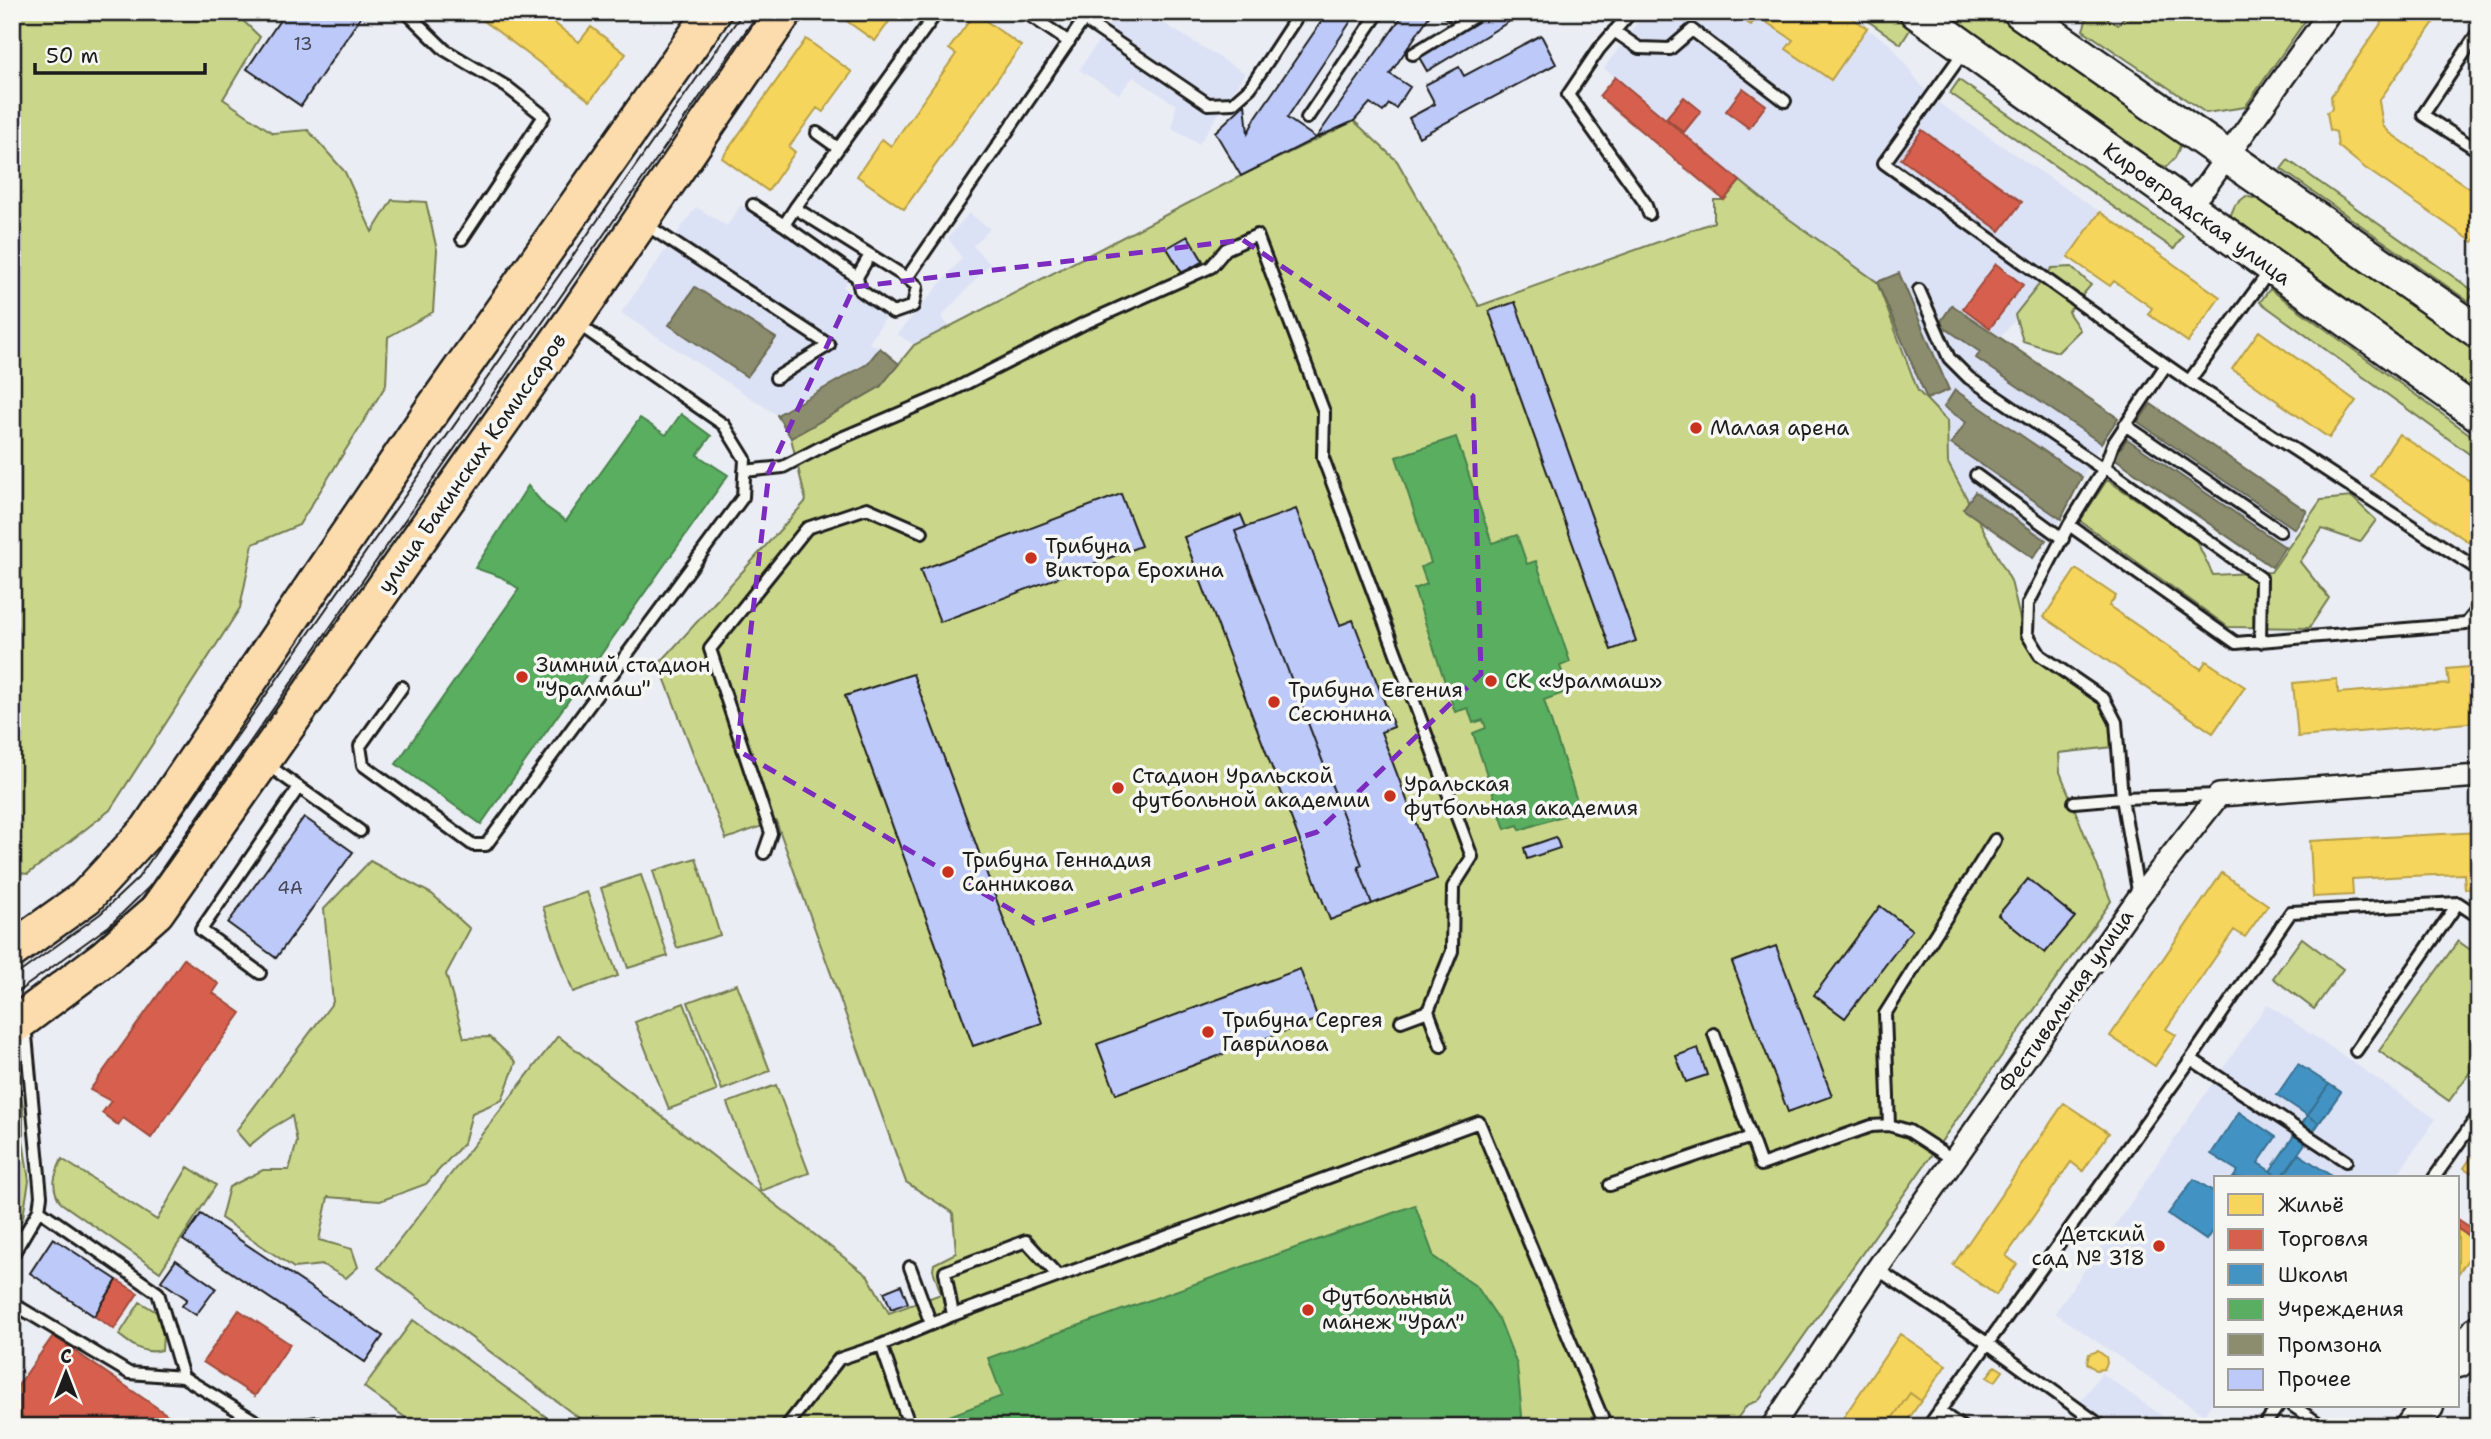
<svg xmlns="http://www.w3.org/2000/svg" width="2491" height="1439" viewBox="0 0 2491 1439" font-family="'Shantell Sans',sans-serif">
	<rect width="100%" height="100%" fill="#eaedf3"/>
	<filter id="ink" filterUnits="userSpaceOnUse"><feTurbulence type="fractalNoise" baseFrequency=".0143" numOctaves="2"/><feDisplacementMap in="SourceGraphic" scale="14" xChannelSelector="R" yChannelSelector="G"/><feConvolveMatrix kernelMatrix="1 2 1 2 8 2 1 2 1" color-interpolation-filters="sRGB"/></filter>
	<g filter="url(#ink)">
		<path fill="#dce2f5" d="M1118,12H1145L1245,73L1199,144L1172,129L1176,105L1133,77L1119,94L1079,70Z
			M1645,12H1667L1674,17L1678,12H1843L1891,45L1930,97L2100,212L2049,283L2000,337L2118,418L2101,443L2061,519L2033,558L1963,509L1877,282L1771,206L1604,68Z
			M741,205L849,278L843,287L886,317L869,343L880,348L899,364L880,387L791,438L777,415L621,313L696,207L727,226Z
			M969,213L990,229L973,246L990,264L942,316L949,327L914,345L897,334L962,258L948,238Z
			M2151,404L2307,511L2272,567L2114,458Z
			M2267,1004L2436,1119L2395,1178H2216V1397L2204,1415L2055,1313Z
			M2101,1373L2178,1427H2104L2077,1407Z"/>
		<path fill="#cad78a" stroke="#737a53" stroke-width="2" d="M12,12H234L260,37L223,99L273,133L308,130L345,172L372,232L392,200L426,202L437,250L433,312L388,337L386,385L299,525L253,544L240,608L110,810L28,874L12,872Z
			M1855,12H1889L1911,28L1901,44Z
			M1960,12H2003L2167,128L2181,144L2175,158L2166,167L2147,160L1969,35L1956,20Z
			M2089,12H2097L2118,25L2128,12H2296L2305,21L2245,107L2206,113L2083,30Z
			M1959,80L2183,236L2174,249L1950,93Z
			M1354,121L1397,161L1479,306L1714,222V200H1724L1740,181L1771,206L1877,282L1918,391L1947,421L1948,463L2011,581L2026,644L2090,682V696C2110,708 2110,726 2113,747L2059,753L2060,772L2111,901L1758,1401L1747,1405L1731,1427H591L378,1268L558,1036L868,1276L889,1313L941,1294L933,1270L934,1264L956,1253L953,1213L906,1182L776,821L726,839L659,664L806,501L791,438L880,387L914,345L1241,176Z
			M2288,160L2475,292L2468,301L2281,169Z
			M2246,196L2263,201L2479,350V398L2229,219L2235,205Z
			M2072,267L2091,285L2068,312L2080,330L2058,352L2023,341L2015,315L2052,268Z
			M2270,289L2479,441V461L2260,302Z
			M2107,480L2195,538L2213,575L2271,572L2321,500L2352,497L2376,520L2360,542L2322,529L2300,562L2329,598L2309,628L2228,627L2080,521Z
			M696,858L720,935L677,948L653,871Z
			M370,861L432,894L470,929L446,974L464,1038L490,1037L516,1062L502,1100L472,1113L464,1143L426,1184L380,1201L328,1197L319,1240L352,1249L358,1267L346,1278L323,1265L294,1268L221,1218L229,1187L263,1170H289L297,1142L292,1116L270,1129L249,1146L236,1131L333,1002L324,909Z
			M641,875L668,956L628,968L601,888Z
			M587,892L618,976L573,992L543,907Z
			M2302,938L2343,969L2314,1009L2273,978Z
			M2458,941L2479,956V1060L2449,1101L2379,1051Z
			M737,984L770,1071L722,1090L688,1002Z
			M684,1003L717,1091L669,1109L635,1022Z
			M18,1076L23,1108V1140L29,1181L23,1217L12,1233V1081Z
			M776,1085L809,1173L761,1191L727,1103Z
			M62,1159L157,1220L188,1167L216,1185L160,1272L61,1203C50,1187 54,1176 62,1159Z
			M140,1302L158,1313L163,1335L162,1350C144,1355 133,1346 119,1335Z
			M413,1320L560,1427H418L364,1387Z"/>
		<path fill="#f6d55c" stroke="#b59e49" stroke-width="2" d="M472,12H540L579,42L591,27L626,54L590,101Z
			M834,12H896L875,41Z
			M1732,12H1843L1867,28L1831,80L1786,49L1793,40L1757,16L1751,25Z
			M2389,12H2441L2379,101L2383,126L2390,133L2479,195V234L2473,242L2365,168L2338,146L2336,132L2330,130L2327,112L2332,109L2331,96Z
			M975,13L1021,46L904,209L857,176L882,139L891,146L956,54L949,49Z
			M806,39L852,72L823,112L817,108L789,147L795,152L768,191L722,158Z
			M2100,212L2220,297L2188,342L2148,314L2152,308L2114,281L2110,286L2068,257Z
			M2259,331L2356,401L2329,438L2232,369Z
			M2399,434L2479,487V549L2370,476Z
			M2076,569L2116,596L2109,606L2201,669L2206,661L2245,687L2213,733L2044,617Z
			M2479,666V722L2298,737L2293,683L2337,679L2338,693L2449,684L2447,669Z
			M2479,832V888L2465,889L2464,874L2409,876L2352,879L2353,895L2313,897L2310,841Z
			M2222,873L2268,905L2245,937L2234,930L2166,1029L2176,1035L2155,1066L2110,1036Z
			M2064,1103L2109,1133L2083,1171L2071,1162L2006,1256L2017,1264L1996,1295L1953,1265Z
			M2479,1146V1178L2464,1168Z
			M2458,1229L2479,1243L2458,1274Z
			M1900,1334L1946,1365L1921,1401L1910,1393L1886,1427H1837Z
			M2098,1351L2106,1357L2107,1363L2104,1369L2096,1370L2087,1363L2089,1354Z
			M1995,1366L2003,1371L1995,1382L1987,1377Z
			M1910,1393L1921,1401L1903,1427H1886Z
			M2479,1413V1427H2469Z"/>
		<path fill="#d6604d" stroke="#9e4c3e" stroke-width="2" d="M1615,77L1740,181L1724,200L1599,96Z
			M1743,88L1766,105L1749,128L1726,111Z
			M1684,97L1701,111L1684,132L1666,118Z
			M1922,130L2022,202L2000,231L1901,159Z
			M1996,264L2023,285L1990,328L1963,308Z
			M184,959L219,984L213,993L241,1013L151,1138L123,1118L118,1125L102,1113L111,1101L90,1090Z
			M2458,1219L2479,1233V1243L2458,1229Z
			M117,1280L138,1293L114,1329L94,1316Z
			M239,1310L290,1344L255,1396L203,1362Z
			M53,1336L185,1427H12V1394Z"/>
		<path fill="#4393c3" stroke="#376f91" stroke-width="2" d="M2298,1064L2341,1092L2319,1123L2277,1095Z
			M2329,1084L2341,1092L2281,1178L2270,1171Z
			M2239,1112L2276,1137L2258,1163L2281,1178H2233L2238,1171L2211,1154Z
			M2299,1154L2330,1175L2328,1178H2282Z
			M2194,1179L2216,1193V1225L2206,1240L2168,1214Z"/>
		<path fill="#5aae61" stroke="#47824c" stroke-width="2" d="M681,414L711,436L697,455L728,475L481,824L396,764L519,589L501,577L475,568L528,486L545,506L566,521L640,418L666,435Z
			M1456,437L1492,543L1517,535L1527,564L1536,561L1570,662L1560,666L1569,691L1544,700L1580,810L1520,830L1518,825L1505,829L1473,733L1486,728L1483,720L1473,723L1468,708L1455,712L1414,589L1427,584L1421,567L1431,563L1396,457Z
			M1415,1205L1434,1257L1477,1287L1500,1321L1517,1365L1522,1415L1520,1427H953L949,1416L1002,1396L988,1358Z"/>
		<path fill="#8c8c6e" stroke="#6a6a55" stroke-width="2" d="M1899,273L1949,390L1927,399L1877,282Z
			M695,287L776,338L747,377L669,325Z
			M1952,305L2118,418L2101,443L1976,358L1980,352L1939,324Z
			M880,348L899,364L880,387L791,438L777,415L867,364Z
			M1955,390L2082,477L2061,519L1951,444L1966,422L1944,407Z
			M2151,404L2307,511L2295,529L2138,422Z
			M2127,439L2285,547L2272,567L2114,458Z
			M1975,492L2046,540L2033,558L1963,509Z
			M2147,1417L2161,1427H2141Z"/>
		<path fill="#bcc9f9" stroke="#1c1c1c" stroke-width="2" d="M281,12H364L301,106L247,69L284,14Z
			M1328,12H1357L1287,118L1316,138L1241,176L1215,132L1245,104L1248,133L1256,117Z
			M1405,12H1432L1390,74L1410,87L1396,108L1389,104L1383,112L1370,103L1354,121L1316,138Z
			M1437,12H1454L1449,21Z
			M1483,12H1525L1427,71L1416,52Z
			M1541,35L1556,64L1419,137L1409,118L1435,104L1425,85L1459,67L1464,76Z
			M1188,236L1203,261L1182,273L1167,248Z
			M1515,302L1636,641L1611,650L1489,311Z
			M1121,494L1141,546L940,622L920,570Z
			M1296,509L1340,625L1353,620L1394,727L1381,732L1437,879L1372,904L1358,867L1362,865L1235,531Z
			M1241,515L1246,527L1235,531L1362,865L1358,867L1372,904L1330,920L1184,537Z
			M913,674L1042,1023L973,1046L845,696Z
			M304,817L353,852L276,958L228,923Z
			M1556,837L1560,848L1527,859L1524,848Z
			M2028,879L2075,917L2045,953L1998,915Z
			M1880,906L1912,930L1845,1018L1814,995Z
			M1776,946L1832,1096L1788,1112L1732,962Z
			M1300,969L1318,1019L1116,1094L1097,1044Z
			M1698,1048L1707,1075L1686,1082L1676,1056Z
			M201,1214L383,1336L365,1362L183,1240Z
			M53,1238L117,1280L94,1316L30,1273Z
			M176,1260L216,1288L196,1315L182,1306L187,1299L161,1281Z
			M901,1285L908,1303L891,1309L884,1292Z"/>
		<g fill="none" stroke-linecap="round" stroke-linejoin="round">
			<g stroke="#1c1c1c" stroke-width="16">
				<path id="service" d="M406,12L445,50L507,87L544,116L462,239
					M937,12L795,208L907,278L1089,12
					M1025,12L1069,42
					M1631,12L1599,49L1568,95L1645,203L1649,214
					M1084,20L1208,104L1233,103L1250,88L1300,12
					M1614,31L1639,48L1670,49L1692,30L1785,101
					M2479,31L2423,115L2479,151
					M1965,50L1884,163L2166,365
					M1413,54L1481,12
					M1307,118L1379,12
					M817,133L838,148
					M753,205L784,225L795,208
					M645,224L829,345L776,378
					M784,225L857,277
					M870,255L857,277L860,290L893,313L913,306L917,286L907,278
					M1919,290L1949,358L1969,378L2103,469
					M2189,381L2479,570
					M2125,425L2280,531
					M2105,467L2261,578L2260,642
					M744,471L783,467L827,444L945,394L1083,324L1211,267L1226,249L1257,235L1324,412L1323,458L1472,857L1453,887L1452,951L1428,1011L1441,1046
					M1976,475L2063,539
					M2069,525L2236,643L2466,624L2479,608
					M402,687L360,746L363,765L473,845H486L743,497L745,459L724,425L575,322
					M265,763L360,831
					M2074,802L2122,798L2219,795
					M764,853L771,833L710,649L807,528L867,508L922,532
					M2139,897L2122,798L2116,722L2104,699L2040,655L2027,634L2028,604L2069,525L2105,467L2113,444L2166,365L2189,381L2271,269
					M2458,903L2479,917
					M260,973L201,930L299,787
					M1401,1021L1428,1011
					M1714,1034L1761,1165L1871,1126L1889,1125L1909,1131L1954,1160
					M2191,1059L2346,1161
					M1889,1125L1885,1014L1995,840
					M2434,1178L2479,1114
					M1610,1185L1751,1137
					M39,1210L158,1293L183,1377
					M12,1256L39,1210L41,1196L25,1025
					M910,1267L931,1324
					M1877,1269L1987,1343L2103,1427
					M12,1303L129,1373L183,1377L265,1427
					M953,1315L945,1272L1026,1241L1058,1276
					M881,1345L910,1427
					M2293,1406L2324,1427
					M1939,1411L1962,1427
					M292,1427L317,1423L323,1427
					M786,1427L839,1359L881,1345L953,1315L1479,1122L1606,1427
					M1928,1427L2191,1059L2291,912L2458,903L2356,1051
					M2263,1427L2278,1406"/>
			</g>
			<g stroke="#1c1c1c" stroke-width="26">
				<path id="minor" d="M2187,207L2206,186L2330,12
					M1772,1427L1877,1269L2139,897L2219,795L2479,776"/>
			</g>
			<g stroke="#1c1c1c" stroke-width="37">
				<path id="secondary" d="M1916,12L2479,415
					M2020,12L2479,332
					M2458,1361L2479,1331
					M2412,1427L2427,1406"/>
			</g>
			<g stroke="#1c1c1c" stroke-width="40">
				<path id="primary" d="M12,950L86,897L148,830L429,415L713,12
					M12,1027L104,958L156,912L573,320L784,12"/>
			</g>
			<use href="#service" stroke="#f6f6f2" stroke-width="10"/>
			<use href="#minor" stroke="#f6f6f2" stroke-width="21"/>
			<use href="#secondary" stroke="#f6f6f2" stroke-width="32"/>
			<use href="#primary" stroke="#fcdcac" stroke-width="35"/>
			<path stroke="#1c1c1c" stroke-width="2" d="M12,978L100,914L138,878L743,12
				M12,996L109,926L149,887L759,12"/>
		</g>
	</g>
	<path fill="none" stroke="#7b2cbf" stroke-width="5" stroke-dasharray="14 9" stroke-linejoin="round" d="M1243,240L1473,396L1481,674L1317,832L1034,923L737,750L769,472L854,287Z"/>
	<g fill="#c8321e" stroke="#f6f6f2" stroke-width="2.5">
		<circle cx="1696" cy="428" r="7"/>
		<circle cx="1031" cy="558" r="7"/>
		<circle cx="522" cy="677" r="7"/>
		<circle cx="1491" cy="681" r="7"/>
		<circle cx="1274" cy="702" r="7"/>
		<circle cx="1118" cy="788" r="7"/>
		<circle cx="1390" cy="796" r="7"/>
		<circle cx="948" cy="872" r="7"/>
		<circle cx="1208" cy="1032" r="7"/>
		<circle cx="2159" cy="1246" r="7"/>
		<circle cx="1308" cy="1310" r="7"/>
	</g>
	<g text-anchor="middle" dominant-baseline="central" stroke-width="7" stroke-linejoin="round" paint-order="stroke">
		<g font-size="18" fill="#444753">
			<text x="303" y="44">13</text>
			<text x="290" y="888">4А</text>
		</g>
		<g font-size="21" fill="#1c1c1c" stroke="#f6f6f2">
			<text transform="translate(2197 214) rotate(36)">Кировградская улица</text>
			<text transform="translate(472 463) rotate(-55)">улица Бакинских Комиссаров</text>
			<text transform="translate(2066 1001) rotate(-55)">Фестивальная улица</text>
		</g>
		<g font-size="21" fill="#1c1c1c" stroke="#f6f6f2" text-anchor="start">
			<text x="1710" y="428">Малая арена</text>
			<text x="1045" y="546">Трибуна<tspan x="1045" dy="24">Виктора Ерохина</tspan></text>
			<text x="536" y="665">Зимний стадион<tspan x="536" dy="24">"Уралмаш"</tspan></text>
			<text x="1505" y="681">СК «Уралмаш»</text>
			<text x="1288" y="690">Трибуна Евгения<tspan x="1288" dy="24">Сесюнина</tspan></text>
			<text x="1132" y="776">Стадион Уральской<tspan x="1132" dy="24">футбольной академии</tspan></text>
			<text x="1404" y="784">Уральская<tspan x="1404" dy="24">футбольная академия</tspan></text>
			<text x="962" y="860">Трибуна Геннадия<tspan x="962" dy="24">Санникова</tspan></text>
			<text x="1222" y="1020">Трибуна Сергея<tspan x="1222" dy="24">Гаврилова</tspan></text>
			<text x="2145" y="1234" text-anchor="end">Детский<tspan x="2145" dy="24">сад № 318</tspan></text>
			<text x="1322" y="1298">Футбольный<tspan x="1322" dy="24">манеж "Урал"</tspan></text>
		</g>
	</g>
	<rect width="2491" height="1439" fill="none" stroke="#f6f6f2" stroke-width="42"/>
	<rect x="21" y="21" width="2449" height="1397" fill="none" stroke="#1c1c1c" stroke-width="2.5" filter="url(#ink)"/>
	<rect x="2214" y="1176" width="245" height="231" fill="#f6f6f2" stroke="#9f9f9c" stroke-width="2"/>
	<rect x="2228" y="1194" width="35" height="21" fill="#f6d55c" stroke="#9f9f9c" stroke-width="2"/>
	<text x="2278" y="1212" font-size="21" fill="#1c1c1c">Жильё</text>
	<rect x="2228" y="1229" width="35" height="21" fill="#d6604d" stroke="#9f9f9c" stroke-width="2"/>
	<text x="2278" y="1246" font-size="21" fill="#1c1c1c">Торговля</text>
	<rect x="2228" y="1264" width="35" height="21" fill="#4393c3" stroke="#9f9f9c" stroke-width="2"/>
	<text x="2278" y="1282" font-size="21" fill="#1c1c1c">Школы</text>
	<rect x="2228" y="1299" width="35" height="21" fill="#5aae61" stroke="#9f9f9c" stroke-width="2"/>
	<text x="2278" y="1316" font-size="21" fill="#1c1c1c">Учреждения</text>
	<rect x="2228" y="1334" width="35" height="21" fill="#8c8c6e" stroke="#9f9f9c" stroke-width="2"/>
	<text x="2278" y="1352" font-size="21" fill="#1c1c1c">Промзона</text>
	<rect x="2228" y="1369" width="35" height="21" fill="#bcc9f9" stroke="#9f9f9c" stroke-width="2"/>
	<text x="2278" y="1386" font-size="21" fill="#1c1c1c">Прочее</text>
	<g transform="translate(66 1373)" stroke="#f6f6f2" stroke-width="5" paint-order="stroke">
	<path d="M0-5L12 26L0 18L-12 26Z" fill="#1c1c1c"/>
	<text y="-10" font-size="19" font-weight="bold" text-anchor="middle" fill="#1c1c1c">С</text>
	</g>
	<path d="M35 63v10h170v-10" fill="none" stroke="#1c1c1c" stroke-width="3.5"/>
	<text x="46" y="63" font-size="21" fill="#1c1c1c" stroke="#f6f6f2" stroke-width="5" paint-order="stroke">50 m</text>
</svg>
